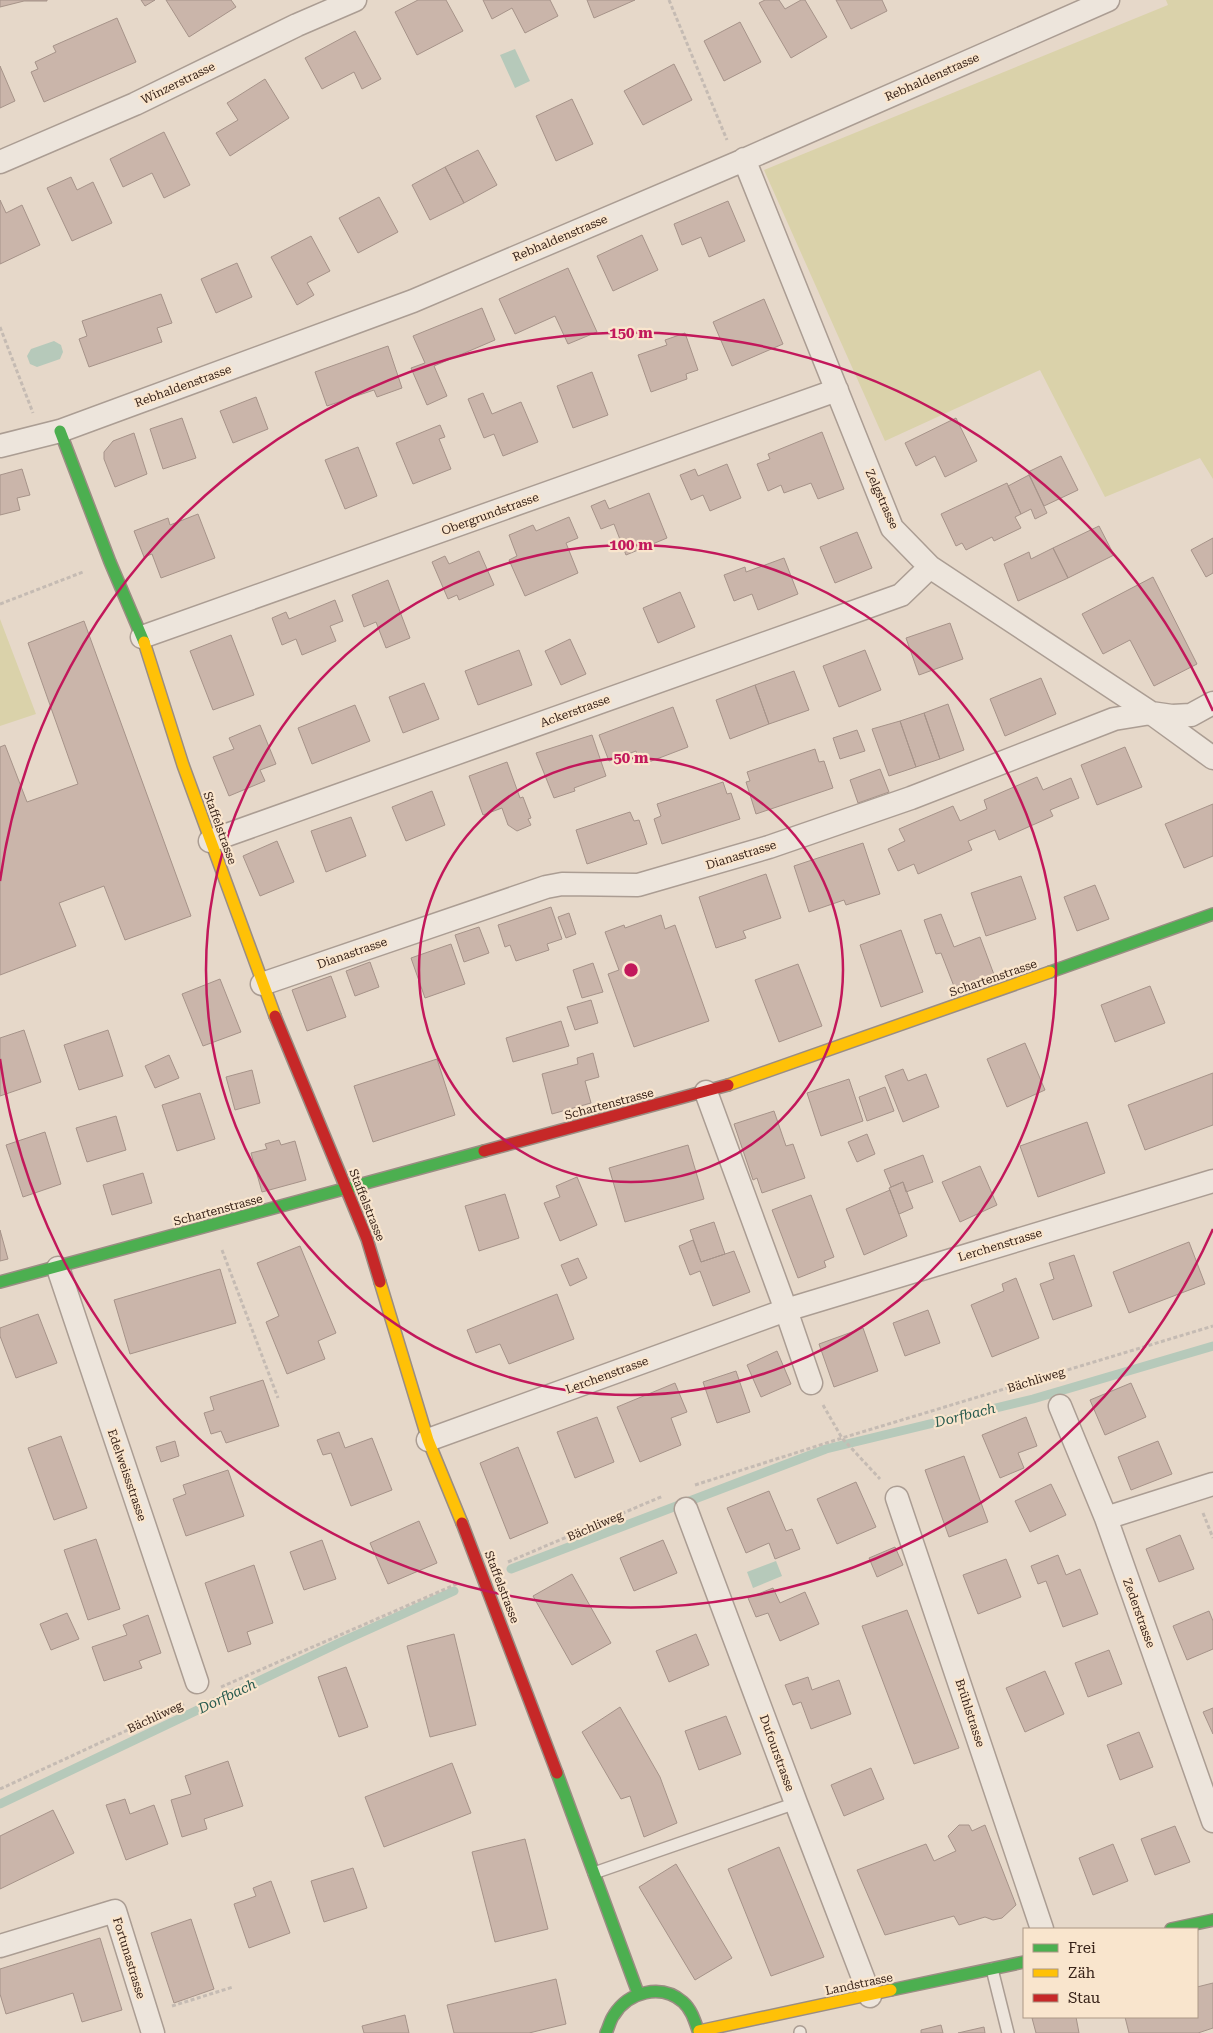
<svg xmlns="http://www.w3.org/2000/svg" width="1213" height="2033" viewBox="0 0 1213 2033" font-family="'Roboto Serif',serif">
	<rect width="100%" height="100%" fill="#e6d8c9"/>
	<path fill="#dad2aa" d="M1166,0H1213V479L1200,458L1105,497L1040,370L885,441L764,170L1168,5Z
		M0,619L36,714L0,726Z"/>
	<path fill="#b6c9ba" d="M515,49L530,81L515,88L500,55Z
		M54,341L61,345L63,352L60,359L37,367L30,364L27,356L31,349Z
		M776,1561L782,1576L753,1588L747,1572Z"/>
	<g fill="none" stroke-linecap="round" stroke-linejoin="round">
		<path stroke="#b6c9ba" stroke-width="9" d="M511,1569L826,1449L1033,1399L1213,1346
			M0,1804L343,1641L454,1591"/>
	</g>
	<path fill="#cab5aa" stroke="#a69389" d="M0,0H47V1H24L0,7Z
		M141,0H155L145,6Z
		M166,0H231L236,7L189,37Z
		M418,0H446L463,31L417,55L395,12Z
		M483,0H550L558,16L525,33L512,8L492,19Z
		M587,0H635L594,18Z
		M765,0H779L785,9L801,0H805L827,37L791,58L759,3Z
		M836,0H882L887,11L851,29Z
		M117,18L136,62L44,102L31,72L38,69L35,62L56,52L53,46Z
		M740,22L761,62L724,81L704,41Z
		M355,31L381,79L362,89L354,72L322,89L305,58Z
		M674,64L692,100L643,125L624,91Z
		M0,66L15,101L0,108Z
		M265,79L289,118L230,156L216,133L238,120L227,103Z
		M572,99L593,144L556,161L536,116Z
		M164,132L190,185L164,198L152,173L123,187L110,159Z
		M478,150L497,185L464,203L445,167Z
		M445,167L464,203L430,220L412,185Z
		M71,177L77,190L93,182L112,223L72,241L47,188Z
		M379,197L398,232L358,253L339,218Z
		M0,200L6,213L22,205L40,245L0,264Z
		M728,201L745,241L709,257L701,237L682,245L674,224Z
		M642,235L658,270L613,291L597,256Z
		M311,236L330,271L307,283L314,295L297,305L271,257Z
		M237,263L252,297L216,313L201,279Z
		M568,268L597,332L568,344L555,316L515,334L499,299Z
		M161,294L172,323L157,328L162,342L89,367L79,339L87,336L82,321Z
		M764,299L783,344L732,366L713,322Z
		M482,308L495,340L434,366L447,396L427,405L411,368L425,363L413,336Z
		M685,333L698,370L686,374L687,379L651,392L638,355L667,345L665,340Z
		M388,346L402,388L377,397L374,390L327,406L315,372Z
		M592,372L608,415L573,428L557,386Z
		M483,393L492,414L521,402L538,442L503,456L494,434L484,438L468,399Z
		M256,397L268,429L233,443L220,411Z
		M182,418L196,458L163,469L150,429Z
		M956,418L977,461L945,477L935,456L916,466L905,443Z
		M440,425L445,437L439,439L451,469L413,484L396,443Z
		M822,432L844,489L818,499L811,483L784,493L781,485L768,491L757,464L770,459L768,454Z
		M134,433L147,474L115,487L104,459V452L113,441Z
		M358,447L377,496L345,509L325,460Z
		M1061,456L1078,490L1044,506L1028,472Z
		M727,464L741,498L710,511L703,495L691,500L680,475L695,469L698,476Z
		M22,469L30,495L17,498L20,510L0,515V475Z
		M1029,475L1047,513L1035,519L1031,509L1021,514L1008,486Z
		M1007,483L1021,514L1015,517L1021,528L994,541L992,537L966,550L962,543L956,546L941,514Z
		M649,493L667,538L626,555L614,524L601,529L591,506L605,500L609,509Z
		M198,514L215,558L161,578L152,554L144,557L134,531L168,518L170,525Z
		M569,517L578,538L566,543L578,573L525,596L509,560L517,556L509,535L533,525L536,531Z
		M1099,526L1114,555L1068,578L1053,548Z
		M857,532L872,568L835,583L820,547Z
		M1213,538V573L1206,577L1191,550Z
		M1053,548L1068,578L1018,601L1004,564L1029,552L1031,559Z
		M479,551L494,585L459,600L457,595L448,599L432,562L445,556L449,564Z
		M784,558L798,594L758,610L752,594L734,601L724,575L745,567L746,572Z
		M1153,577L1197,664L1154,686L1130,640L1103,654L1082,614Z
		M388,580L410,638L386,648L376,622L364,627L352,595Z
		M680,592L695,627L658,643L643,608Z
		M335,600L343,621L330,626L336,641L302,655L296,639L282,645L272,618L286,612L289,619Z
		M84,621L191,916L125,940L104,886L59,903L76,946L0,975V747L5,745L27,802L78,784L28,643Z
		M950,623L963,659L919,675L906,638Z
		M231,635L254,695L213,710L190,651Z
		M570,639L586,674L561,685L545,651Z
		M519,650L532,685L478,705L465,671Z
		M865,650L881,690L839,707L823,666Z
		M794,671L809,710L769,724L755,685Z
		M1041,678L1056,714L1005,736L990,699Z
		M424,683L439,719L403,733L389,697Z
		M755,685L769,724L730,739L716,700Z
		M948,704L964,750L940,759L924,713Z
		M355,705L370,741L312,764L298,728Z
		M673,707L688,747L641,765L636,751L609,761L599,735Z
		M924,713L940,759L916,767L900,721Z
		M900,721L916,767L889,776L872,729Z
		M260,725L276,764L260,770L265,781L229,796L213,757L234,749L229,738Z
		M857,730L865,751L840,759L833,738Z
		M592,735L606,776L574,788L575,791L554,798L536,753Z
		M1125,747L1142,787L1097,805L1081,765Z
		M815,749L819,762L824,761L833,788L756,814L746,782L750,781L747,772Z
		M507,762L520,798L523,797L531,818L528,819L531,825L517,831L508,825L502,808L483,815L469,776Z
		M880,769L889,792L858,803L850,780Z
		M1037,777L1043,790L1071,778L1079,798L1050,810L1053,816L999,840L995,830L968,841L972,850L918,874L914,864L898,871L888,849L905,841L899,829L953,806L960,821L987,809L984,800Z
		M723,782L727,794L731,793L740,819L662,844L654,819L661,816L657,804Z
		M432,791L445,825L406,841L392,807Z
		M1213,804V856L1184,868L1165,824Z
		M630,812L634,821L639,820L647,844L587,864L576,830Z
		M351,817L366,856L326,872L311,831Z
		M277,841L294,882L260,896L243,856Z
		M863,843L880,894L846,905L844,900L809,912L794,866Z
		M766,874L781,918L743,931L746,938L716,948L699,897Z
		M1021,876L1036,919L986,936L971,893Z
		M1095,885L1109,919L1077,931L1064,897Z
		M551,907L562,939L547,944L549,950L516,961L510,945L505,947L498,925Z
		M569,913L576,934L566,938L558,917Z
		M941,914L954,947L980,937L996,980L957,994L941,953L936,954L924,920Z
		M661,915L665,929L675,925L709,1021L634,1047L608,974L619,970L605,932L624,925L625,928Z
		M479,927L489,953L464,962L455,935Z
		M901,930L923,992L881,1007L860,945Z
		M451,944L465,984L425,998L411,958Z
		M370,962L379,987L355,996L346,971Z
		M593,963L603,992L582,998L573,970Z
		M798,964L822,1026L779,1042L755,980Z
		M331,976L346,1017L307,1031L292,990Z
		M220,979L241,1032L203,1046L182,994Z
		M1150,986L1165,1023L1115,1042L1101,1005Z
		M591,1000L598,1023L575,1030L567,1007Z
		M561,1021L569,1046L513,1062L506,1038Z
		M24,1030L41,1082L0,1096V1038Z
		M108,1030L123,1076L79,1090L64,1045Z
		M1025,1043L1045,1090L1007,1107L987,1059Z
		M593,1053L599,1077L585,1081L591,1103L552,1114L542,1074L578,1064L577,1058Z
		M169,1055L179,1078L155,1088L145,1066Z
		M437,1059L455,1115L373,1142L354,1086Z
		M903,1069L908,1081L926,1074L939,1107L903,1122L885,1076Z
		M252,1070L260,1103L235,1110L226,1077Z
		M1213,1073V1125L1145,1150L1128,1105Z
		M849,1079L863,1121L821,1136L807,1093Z
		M885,1087L894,1111L867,1121L859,1097Z
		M200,1093L215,1139L177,1151L162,1105Z
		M774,1111L786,1146L793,1144L805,1178L762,1193L757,1178L753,1180L734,1124Z
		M116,1116L126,1150L87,1162L76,1128Z
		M1087,1122L1105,1173L1038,1197L1020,1146Z
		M45,1132L61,1184L23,1197L6,1145Z
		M867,1134L875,1154L857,1162L848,1142Z
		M279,1140L281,1145L295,1141L306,1180L262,1192L251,1153L267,1149L265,1144Z
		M688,1145L704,1199L625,1222L609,1168Z
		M923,1155L933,1182L906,1192L903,1182L891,1187L884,1170Z
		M980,1166L997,1205L960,1222L942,1182Z
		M143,1173L152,1203L112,1215L103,1185Z
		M577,1177L597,1225L560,1241L544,1203L560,1197L556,1186Z
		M903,1182L913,1208L899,1214L889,1188Z
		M890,1190L907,1236L864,1255L846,1209Z
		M505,1194L519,1238L479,1251L465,1206Z
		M811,1195L834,1257L824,1261L826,1267L798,1278L772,1210Z
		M714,1222L725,1254L701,1262L690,1230Z
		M0,1230L8,1259L0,1261Z
		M693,1240L701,1262L734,1251L750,1292L713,1306L700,1271L690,1275L679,1246Z
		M1189,1242L1205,1284L1129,1313L1113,1272Z
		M300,1246L336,1333L318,1341L325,1359L287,1374L266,1322L279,1316L257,1263Z
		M1074,1255L1092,1306L1053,1320L1040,1284L1054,1279L1049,1263Z
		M578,1258L587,1278L570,1286L561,1265Z
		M220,1269L236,1323L130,1354L114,1300Z
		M1016,1278L1039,1338L992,1357L971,1305L1004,1291L1002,1284Z
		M557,1294L574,1339L509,1364L500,1344L476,1353L467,1330Z
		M928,1310L940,1343L905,1356L893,1323Z
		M38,1314L57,1363L16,1378L0,1336V1328Z
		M863,1328L878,1371L834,1387L819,1344Z
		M777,1351L791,1384L761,1397L747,1365Z
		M736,1371L750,1412L717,1423L703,1382Z
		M263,1380L279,1426L226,1443L221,1431L211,1434L204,1413L214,1410L210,1397Z
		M675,1383L687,1412L671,1418L681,1445L640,1462L617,1407Z
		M1131,1383L1146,1417L1105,1435L1090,1400Z
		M597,1417L614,1462L575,1478L557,1432Z
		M1026,1417L1037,1446L1018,1453L1024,1468L1000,1478L982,1435Z
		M339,1432L345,1448L372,1438L392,1490L351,1506L331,1453L323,1455L317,1440Z
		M61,1436L87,1508L54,1520L28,1448Z
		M175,1441L179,1456L161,1462L156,1447Z
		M1158,1441L1172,1474L1131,1490L1118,1457Z
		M518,1447L548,1523L510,1539L480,1463Z
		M964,1456L988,1522L949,1537L925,1470Z
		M228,1470L244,1516L186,1536L173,1499L186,1494L183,1485Z
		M856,1482L876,1527L837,1544L817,1499Z
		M1051,1484L1066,1515L1030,1532L1015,1501Z
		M769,1491L786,1531L792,1529L800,1549L775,1559L769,1543L746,1553L727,1508Z
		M419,1521L437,1563L388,1584L370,1543Z
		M1180,1535L1194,1569L1159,1582L1146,1549Z
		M96,1539L120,1609L88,1620L64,1550Z
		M322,1540L336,1579L304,1590L290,1552Z
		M663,1540L677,1573L634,1591L620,1558Z
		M895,1547L903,1565L877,1577L869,1558Z
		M1058,1555L1066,1575L1080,1569L1098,1614L1063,1627L1046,1581L1038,1584L1031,1566Z
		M1006,1559L1021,1597L978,1614L963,1575Z
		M254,1565L273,1623L247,1632L251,1644L228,1652L205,1583Z
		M572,1574L611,1643L572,1665L533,1596Z
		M773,1588L780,1603L805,1592L819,1624L780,1641L768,1613L756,1617L748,1598Z
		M907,1610L959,1748L914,1764L862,1626Z
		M1209,1611L1213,1621V1649L1187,1660L1173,1626Z
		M67,1613L79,1639L51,1650L40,1624Z
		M148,1615L161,1653L139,1661L142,1668L104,1681L92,1647L127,1635L123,1625Z
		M454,1634L476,1725L430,1737L407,1646Z
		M696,1634L709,1665L669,1682L656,1651Z
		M1109,1650L1122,1684L1088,1697L1075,1663Z
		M346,1667L368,1727L339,1737L318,1677Z
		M1045,1671L1064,1714L1025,1732L1006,1688Z
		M808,1677L812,1690L839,1680L851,1714L811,1729L801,1702L793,1705L785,1685Z
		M620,1707L660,1777L677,1823L644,1837L630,1796L621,1799L582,1732Z
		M1213,1708V1734L1203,1712Z
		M726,1716L741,1754L699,1770L685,1731Z
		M1139,1732L1153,1767L1120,1780L1107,1745Z
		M228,1761L243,1806L204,1819L207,1829L182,1837L171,1800L191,1794L185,1776Z
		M452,1763L471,1813L384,1847L365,1797Z
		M871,1768L884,1799L844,1816L831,1785Z
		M125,1799L130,1814L154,1805L168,1844L126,1860L106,1805Z
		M53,1810L74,1853L0,1889V1836Z
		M959,1825H969L972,1831L985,1825L1016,1905L1002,1918L993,1920L985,1917L959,1925L954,1916L885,1935L857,1870L926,1844L934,1861L956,1851L948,1836Z
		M1175,1826L1190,1862L1155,1875L1141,1839Z
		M525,1839L548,1929L495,1942L472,1852Z
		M1113,1844L1128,1881L1093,1895L1079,1858Z
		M779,1847L824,1957L771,1976L728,1869Z
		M676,1864L732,1958L695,1980L639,1887Z
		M353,1868L367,1908L324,1922L311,1881Z
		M271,1881L290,1933L249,1948L234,1904L256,1896L253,1888Z
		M191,1919L214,1989L174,2003L151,1933Z
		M100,1938L122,2010L82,2022L73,1993L6,2014L0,1994V1969Z
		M556,1979L566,2024L529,2033H454L447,2005Z
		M1213,1983V2028L1198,2033H1129L1125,2017H1197V1987Z
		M405,2015L409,2033H364L362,2026Z
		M1037,2017H1076L1079,2033H1036L1032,2018Z
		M941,2025L943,2033H921V2030Z
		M984,2027L985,2033H958Z"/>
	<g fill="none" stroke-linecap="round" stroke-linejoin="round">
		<g stroke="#ab9d93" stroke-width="14">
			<path id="lane" d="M594,1873L796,1803
				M992,1969L1008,2033
				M800,2032V2033"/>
		</g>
		<g stroke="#ab9d93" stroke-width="25">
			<path id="street" d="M744,159L892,528L930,567L1151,713L1213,758
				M0,162L135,104L297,25L355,0
				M0,446L60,431L413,301L737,163L1108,0
				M142,637L837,390
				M210,841L901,595L930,567
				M262,984L546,887L562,884L638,885L769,847L911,798L1114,719L1151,713L1172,716L1191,715L1213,703
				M706,1092L786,1310L811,1383
				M58,1268L197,1682
				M1060,1406L1106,1518L1213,1821
				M428,1440L786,1310L1213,1181
				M897,1498L1042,1929
				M686,1509L796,1803L870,1996
				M1106,1518L1213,1484
				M0,1946L115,1911L153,2033"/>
		</g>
		<g stroke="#9a8d83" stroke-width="14">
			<path id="fast" d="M60,431L110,562L144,642
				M1050,972L1213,914
				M0,1282L484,1151
				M557,1773L638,1993
				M1171,1929L1213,1920
				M891,1990L1024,1962
				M606,2033C609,2027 610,2020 614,2015C628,1992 661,1983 683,2002C692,2010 695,2022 699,2033"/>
		</g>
		<g stroke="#9a8d83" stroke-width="14">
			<path id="slow" d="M144,642L183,765L275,1016
				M728,1085L1050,972
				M380,1282L428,1440L462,1523
				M699,2031L891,1990"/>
		</g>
		<g stroke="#9a8d83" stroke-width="14">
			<path id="jam" d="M275,1016L367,1239L380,1282
				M484,1151L728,1085
				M462,1523L557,1773"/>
		</g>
		<path stroke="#c5bbb3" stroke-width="3" stroke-dasharray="4 2.5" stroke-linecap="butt" d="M669,0L727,140
			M0,327L33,413
			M0,604L83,572
			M222,1250L278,1398
			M823,1405L842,1438L880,1479
			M695,1485L842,1438L1213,1326
			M1203,1513L1213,1538
			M508,1562L663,1496
			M221,1687L459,1583
			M0,1789L184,1704
			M172,2006L233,1987"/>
		<use href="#lane" stroke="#ede5dc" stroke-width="11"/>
		<use href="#street" stroke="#ede5dc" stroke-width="22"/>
		<use href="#fast" stroke="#4caf50" stroke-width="11"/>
		<use href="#slow" stroke="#ffc107" stroke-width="11"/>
		<use href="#jam" stroke="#c62828" stroke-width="11"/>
	</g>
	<g fill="none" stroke="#c2185b" stroke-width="2.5">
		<circle cx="631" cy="970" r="212"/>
		<circle cx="631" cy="970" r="425"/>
		<path d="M1213 1229A637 637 0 0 1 0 1059M0 881A637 637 0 0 1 1213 711"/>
	</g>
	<g text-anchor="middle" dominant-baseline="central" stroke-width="4.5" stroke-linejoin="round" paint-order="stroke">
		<g font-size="12" fill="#39241a" stroke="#f9e5cd">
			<text transform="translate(932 77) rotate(-24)">Rebhaldenstrasse</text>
			<text transform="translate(178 83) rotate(-26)">Winzerstrasse</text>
			<text transform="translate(560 238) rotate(-23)">Rebhaldenstrasse</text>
			<text transform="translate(183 386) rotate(-20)">Rebhaldenstrasse</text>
			<text transform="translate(882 499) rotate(66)">Zelgstrasse</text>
			<text transform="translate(490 514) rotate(-20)">Obergrundstrasse</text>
			<text transform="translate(575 711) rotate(-20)">Ackerstrasse</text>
			<text transform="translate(220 828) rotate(70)">Staffelstrasse</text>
			<text transform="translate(741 855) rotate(-17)">Dianastrasse</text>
			<text transform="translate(352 953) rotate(-19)">Dianastrasse</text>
			<text transform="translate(993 978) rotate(-19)">Schartenstrasse</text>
			<text transform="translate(609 1104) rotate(-15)">Schartenstrasse</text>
			<text transform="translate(367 1205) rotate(68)">Staffelstrasse</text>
			<text transform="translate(218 1210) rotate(-15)">Schartenstrasse</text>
			<text transform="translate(1000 1245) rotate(-17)">Lerchenstrasse</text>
			<text transform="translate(607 1375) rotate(-20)">Lerchenstrasse</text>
			<text transform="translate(1036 1380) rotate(-17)">Bächliweg</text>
			<text transform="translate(127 1475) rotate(71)">Edelweissstrasse</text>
			<text transform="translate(595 1526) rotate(-23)">Bächliweg</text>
			<text transform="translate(502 1587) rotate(69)">Staffelstrasse</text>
			<text transform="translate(1139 1613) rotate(70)">Zederstrasse</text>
			<text transform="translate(970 1713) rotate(72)">Brühlstrasse</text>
			<text transform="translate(155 1717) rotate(-25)">Bächliweg</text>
			<text transform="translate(777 1753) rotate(70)">Dufourstrasse</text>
			<text transform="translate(129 1958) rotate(73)">Fortunastrasse</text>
			<text transform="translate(859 1984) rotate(-12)">Landstrasse</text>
		</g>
		<g font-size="14" font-style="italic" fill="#285b4f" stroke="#f9e5cd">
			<text transform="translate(965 1415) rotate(-14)">Dorfbach</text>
			<text transform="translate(227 1696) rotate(-25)">Dorfbach</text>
		</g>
	</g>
	<circle cx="631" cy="970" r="8" fill="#c2185b" stroke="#f9e5cd" stroke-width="2.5"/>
	<g font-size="15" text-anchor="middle" font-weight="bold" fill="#c2185b" stroke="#f9e5cd" stroke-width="4.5" stroke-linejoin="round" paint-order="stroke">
		<text x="631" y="338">150 m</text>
		<text x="631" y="550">100 m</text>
		<text x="631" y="763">50 m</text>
	</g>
	<rect x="1023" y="1928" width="175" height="90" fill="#f9e5cd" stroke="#ac9885"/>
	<rect x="1033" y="1944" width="25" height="8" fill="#4caf50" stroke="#ac9885"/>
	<text x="1068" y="1953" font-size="15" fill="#39241a">Frei</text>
	<rect x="1033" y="1969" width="25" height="8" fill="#ffc107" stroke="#ac9885"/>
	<text x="1068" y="1978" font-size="15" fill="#39241a">Zäh</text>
	<rect x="1033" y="1994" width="25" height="8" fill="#c62828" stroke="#ac9885"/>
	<text x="1068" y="2003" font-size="15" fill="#39241a">Stau</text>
</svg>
